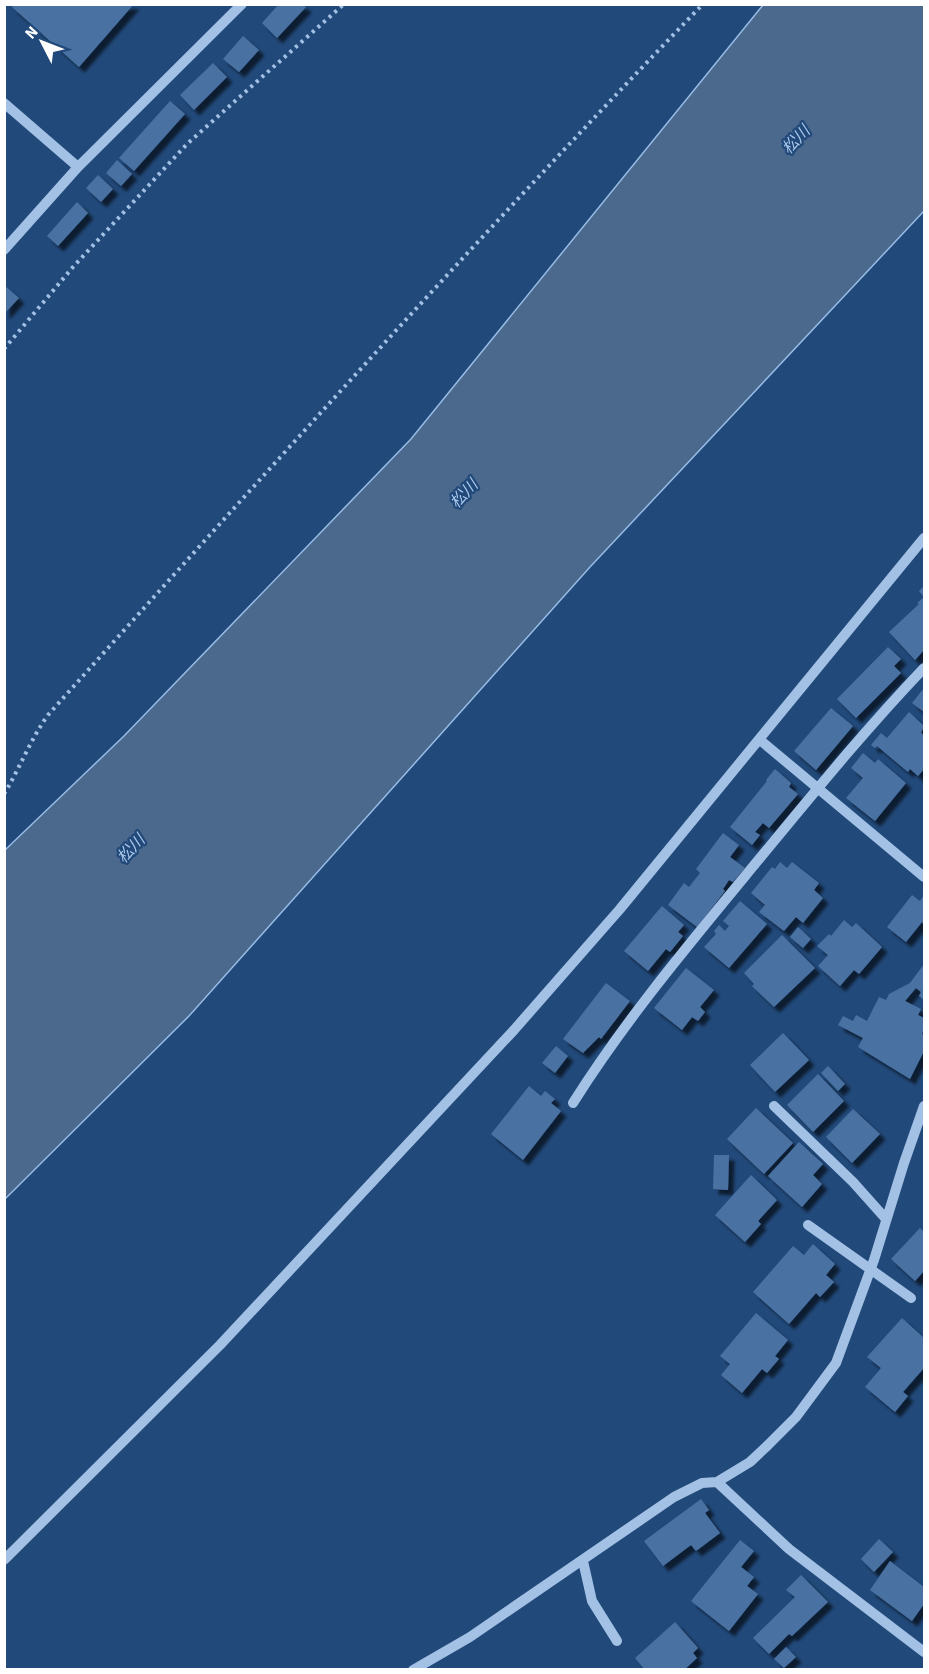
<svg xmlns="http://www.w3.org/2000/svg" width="929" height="1674" viewBox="0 0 929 1674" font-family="'Source Sans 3','Noto Sans JP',sans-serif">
	<defs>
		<filter id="shadow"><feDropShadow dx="5.5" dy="5.5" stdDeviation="1.5" flood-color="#0009"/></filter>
	</defs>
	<rect width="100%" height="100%" fill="#21497a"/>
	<path fill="#4b688d" stroke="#97bce6" stroke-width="1.5" d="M763,5H924V211L590,567L189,1016L5,1199V850L124,736L411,439Z"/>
	<path fill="#4a72a3" filter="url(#shadow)" d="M14,4H134L79,67L12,7Z
		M279,4H303L306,7L277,38L262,23Z
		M243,36L259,50L239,72L223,59Z
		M213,63L227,77L194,110L180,95Z
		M170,101L185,114L134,171L119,158Z
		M117,160L132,174L121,186L106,173Z
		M98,175L113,189L101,202L86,188Z
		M77,202L88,213L58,246L47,236Z
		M4,285L19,298L4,314Z
		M924,586V650L915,660L889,632L919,604L917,603L924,597L919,591Z
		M888,647L901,659L894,666L901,673L856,718L837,699Z
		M924,688V712L912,703Z
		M831,708L853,726L816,770L794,751Z
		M909,712L924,726L921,733L924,735V769L918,776L910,769L908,772L877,746L875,748L871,745L881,733L887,738Z
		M863,753L875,763L878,759L906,783L875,821L846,798L863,778L851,768Z
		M775,769L791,783L789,787L798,794L769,828L763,823L755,832L760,835L752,845L730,827L767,781L766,780Z
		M723,833L739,845L730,857L745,868L733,882L729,880L723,889L725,891L697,927L668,905L684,883L689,887L700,873L696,869Z
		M780,862L787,868L792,862L819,883L814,890L823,898L803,923L796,917L784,931L759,912L765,905L751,893L772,867L775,869Z
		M912,895L920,901L924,895V925L922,922L906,942L887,927Z
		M740,901L767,924L729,968L704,947L716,934L714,931L719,925L725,931L729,926L723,921Z
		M662,906L684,925L678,932L683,936L670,952L666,949L648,971L624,951Z
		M844,920L852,927L856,923L882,947L859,974L854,970L840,986L818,966L828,955L817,946L829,934L831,936Z
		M798,927L811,939L803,948L790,937Z
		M782,935L815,968L774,1007L752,986L754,984L744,973Z
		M924,964V1000L919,996L921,992L916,988L905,1001L921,1009L918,1015L924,1018V1029L922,1034L924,1035V1051L910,1079L858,1047L863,1038L838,1025L843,1016L853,1021L856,1015L867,1021L879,997L886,1000L889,994L910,983Z
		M686,968L714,990L700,1007L705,1012L698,1021L692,1017L682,1030L654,1008Z
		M606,983L630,1001L601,1039L599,1037L583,1053L563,1039Z
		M783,1033L809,1060L775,1092L750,1065Z
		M556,1046L568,1056L555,1073L542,1063Z
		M828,1066L845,1084L838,1091L821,1073Z
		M818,1074L844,1101L813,1132L787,1105Z
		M529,1086L541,1096L545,1091L555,1099L551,1103L561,1111L523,1160L491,1134Z
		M756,1108L793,1143L764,1174L727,1139Z
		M853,1109L880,1134L852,1163L826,1137Z
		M799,1142L823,1164L813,1175L822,1184L802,1207L768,1176Z
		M714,1155H729L728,1190L713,1189Z
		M751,1175L777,1200L758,1221L761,1224L745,1242L715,1215Z
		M920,1228L924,1232V1271L915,1281L891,1259Z
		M813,1244L835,1264L826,1275L834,1282L820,1297L816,1293L789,1324L753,1292L793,1246L804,1255Z
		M756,1313L788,1340L775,1356L779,1359L767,1373L762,1369L742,1393L721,1375L730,1364L720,1356Z
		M902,1318L924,1338V1368L903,1392L908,1396L895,1412L865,1387L881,1368L867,1357Z
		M701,1499L709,1510L705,1513L720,1533L696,1551L691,1545L663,1566L644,1541Z
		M879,1539L893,1552L874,1572L861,1559Z
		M740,1540L754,1551L741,1567L754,1577L747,1586L758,1594L729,1631L691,1601Z
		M890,1561L924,1587V1604L912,1621L870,1590Z
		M801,1575L828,1602L792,1636L789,1634L769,1654L753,1638L795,1597L786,1590Z
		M675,1622L698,1648L693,1653L697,1658L684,1670H645L635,1658Z
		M786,1647L796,1657L784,1668L774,1659Z"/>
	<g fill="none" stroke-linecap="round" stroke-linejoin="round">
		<path stroke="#a3c1e5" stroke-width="4" stroke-dasharray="3 4.5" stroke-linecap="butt" d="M4,349L73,267L187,144L344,4
			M4,794C20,768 30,740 48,715C263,475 479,236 703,4"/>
		<path stroke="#a3c1e5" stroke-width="10" d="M4,103L78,167
			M4,250L78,167L242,4
			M760,740L924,877
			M573,1103C624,1022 685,949 746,875C804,805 861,734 924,668
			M774,1106L853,1182L886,1219
			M808,1225L911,1298
			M717,1482L750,1462L768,1445L796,1417L836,1363L874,1260L904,1163L924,1106
			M4,1560L220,1345L514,1030L620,909L924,538
			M583,1561L592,1601L617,1641
			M413,1670L470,1637L674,1497L702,1483L717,1482L789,1549L924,1652"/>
	</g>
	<g text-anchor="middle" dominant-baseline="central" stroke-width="4.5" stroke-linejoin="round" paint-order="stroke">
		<g font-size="16" font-style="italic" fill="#aecbed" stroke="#21497a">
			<text transform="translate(796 140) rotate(-47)">松川</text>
			<text transform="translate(464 494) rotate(-47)">松川</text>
			<text transform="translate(131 849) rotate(-47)">松川</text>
		</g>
	</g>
	<rect width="929" height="1674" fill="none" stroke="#ffffff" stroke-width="12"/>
	<g transform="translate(42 42) rotate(312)" stroke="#21497a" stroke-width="4.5" paint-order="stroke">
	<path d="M0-4.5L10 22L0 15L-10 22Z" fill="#ffffff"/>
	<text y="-9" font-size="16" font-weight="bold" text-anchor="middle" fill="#ffffff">N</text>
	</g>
</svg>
